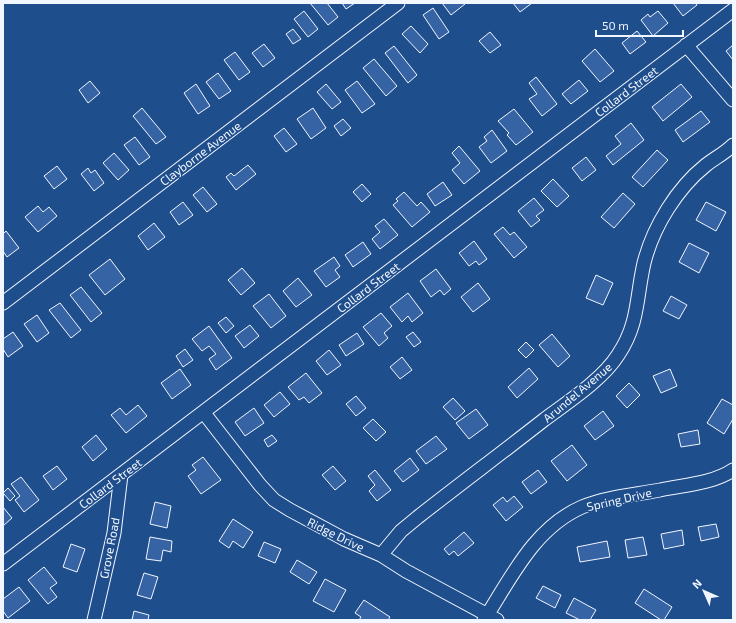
<svg xmlns="http://www.w3.org/2000/svg" width="736" height="623" viewBox="0 0 736 623" font-family="'Exo 2',sans-serif">
	<rect width="100%" height="100%" fill="#1f4e8c"/>
	<path fill="#3563a3" stroke="#f2f6ff" d="M310,3H327L338,17L328,25Z
		M342,3H355L346,9Z
		M442,3H464L465,4L451,15Z
		M513,3H532L520,12Z
		M673,3H696L697,5L683,16Z
		M433,8L449,32L439,39L423,15Z
		M304,11L318,29L308,37L294,19Z
		M658,11L668,23L653,36L641,20L648,14L650,17Z
		M411,26L428,44L420,53L402,34Z
		M293,29L301,39L293,44L286,34Z
		M637,31L646,42L630,54L622,43Z
		M490,32L501,45L490,53L479,41Z
		M264,44L275,58L263,67L252,53Z
		M733,45V60L726,51Z
		M394,46L417,75L408,83L385,53Z
		M595,49L614,71L600,82L582,61Z
		M235,52L250,72L239,80L224,60Z
		M374,59L397,86L386,96L363,68Z
		M218,73L231,91L219,99L206,82Z
		M536,77L557,104L542,116L529,99L537,94L529,83Z
		M579,80L588,91L571,104L562,94Z
		M90,81L100,93L88,103L79,90Z
		M357,81L375,104L362,113L345,90Z
		M196,84L210,106L198,114L184,93Z
		M326,84L341,102L332,109L317,92Z
		M681,84L692,97L663,121L652,107Z
		M142,108L166,137L156,144L133,116Z
		M313,108L326,128L311,139L297,119Z
		M514,109L533,132L516,145L507,135L509,133L498,121Z
		M701,111L710,122L683,142L675,130Z
		M343,119L351,128L341,136L334,126Z
		M631,123L644,140L613,165L606,156L621,144L615,136Z
		M284,128L297,144L286,152L274,136Z
		M492,130L507,151L491,163L479,147L487,141L484,137Z
		M135,137L150,157L139,165L124,145Z
		M459,146L480,171L464,184L452,170L460,163L452,153Z
		M657,150L668,160L643,187L632,177Z
		M114,153L129,170L118,180L103,163Z
		M586,157L596,170L582,181L572,168Z
		M248,165L256,174L236,190L226,177L231,173L234,176Z
		M57,166L67,179L54,189L44,176Z
		M88,168L91,173L95,170L104,183L94,191L81,174Z
		M553,179L569,196L557,207L541,191Z
		M443,182L452,195L435,206L427,194Z
		M362,184L371,194L362,202L353,192Z
		M203,187L217,204L207,212L193,195Z
		M404,192L417,206L421,202L430,212L412,227L393,205L398,201L396,199Z
		M623,193L635,204L614,228L601,217Z
		M534,198L544,210L536,216L540,220L531,227L518,211Z
		M183,202L193,215L179,225L170,212Z
		M706,202L726,212L716,231L696,220Z
		M38,206L43,212L49,207L57,216L38,232L25,217Z
		M384,219L398,235L380,249L372,239L380,232L375,226Z
		M154,223L165,237L148,250L138,236Z
		M503,227L510,235L514,232L527,247L514,258L494,234Z
		M6,231L19,248L7,257L3,251V234Z
		M474,241L487,259L479,265L476,261L469,266L459,253Z
		M363,242L371,254L353,267L345,255Z
		M689,243L709,253L699,273L679,262Z
		M334,257L340,266L335,270L340,277L326,287L314,271Z
		M110,259L125,279L105,295L89,275Z
		M242,268L255,283L241,295L228,280Z
		M436,269L451,289L444,295L440,290L431,297L420,281Z
		M596,275L613,283L603,305L586,298Z
		M298,278L312,295L296,307L283,291Z
		M478,283L490,299L473,312L461,297Z
		M81,287L102,313L91,322L70,295Z
		M408,293L423,313L412,322L408,316L402,322L390,307Z
		M269,294L286,316L271,328L253,306Z
		M671,296L687,305L679,319L663,311Z
		M60,303L81,330L71,338L49,310Z
		M381,313L392,326L384,333L388,338L379,346L363,327Z
		M37,315L49,333L37,342L24,324Z
		M226,317L234,326L226,333L218,323Z
		M250,325L259,336L244,348L235,336Z
		M209,326L232,358L216,370L209,359L216,354L209,346L202,351L192,339Z
		M13,332L23,346L8,357L3,349V339Z
		M413,332L421,342L414,347L406,337Z
		M357,333L364,344L346,356L339,345Z
		M552,334L570,356L558,367L539,345Z
		M526,342L534,350L526,358L518,350Z
		M185,349L193,360L183,367L176,356Z
		M329,350L341,365L327,375L316,361Z
		M402,357L412,370L400,379L390,367Z
		M529,368L538,379L517,398L508,387Z
		M180,369L191,385L172,399L161,383Z
		M670,369L677,386L661,393L653,376Z
		M306,373L322,393L309,403L304,397L299,400L288,387Z
		M629,383L640,395L627,408L616,396Z
		M280,392L290,404L274,417L264,405Z
		M356,396L366,408L356,416L346,404Z
		M453,398L465,411L455,420L443,407Z
		M722,399L733,405V419L724,434L707,423Z
		M138,405L147,416L126,433L111,415L120,408L126,415Z
		M254,408L264,423L245,436L235,422Z
		M476,409L488,425L469,439L456,423Z
		M603,411L614,426L595,440L584,426Z
		M373,419L386,432L376,441L363,428Z
		M698,430L700,444L681,447L678,434Z
		M96,435L107,449L93,461L82,447Z
		M272,435L277,441L268,447L264,440Z
		M436,436L447,449L426,464L416,451Z
		M572,445L587,465L567,481L551,461Z
		M203,457L221,480L201,494L188,476L196,470L192,465Z
		M410,458L419,470L403,482L394,471Z
		M57,466L67,479L53,490L43,476Z
		M333,466L346,481L335,490L322,475Z
		M375,470L391,490L377,501L369,491L375,485L368,476Z
		M538,470L547,482L531,494L522,482Z
		M21,477L39,500L24,512L15,500L20,496L11,484Z
		M8,488L15,496L10,501L3,493Z
		M514,496L523,507L506,521L493,505L503,497L507,502Z
		M155,502L171,506L167,528L150,524Z
		M3,507L12,518L3,526Z
		M233,519L253,532L243,548L233,541L229,548L219,541Z
		M716,524L719,537L701,541L698,527Z
		M682,530L684,545L664,549L661,534Z
		M464,532L474,543L458,556L454,551L449,555L444,549Z
		M150,537L172,541L171,552L163,550L161,561L146,559Z
		M643,537L647,555L628,558L625,540Z
		M607,541L610,557L580,562L577,547Z
		M264,542L281,549L275,563L258,556Z
		M71,544L85,549L77,572L63,567Z
		M297,560L317,572L309,584L290,572Z
		M44,567L57,583L50,588L57,597L48,604L28,580Z
		M144,573L158,577L151,599L137,595Z
		M325,579L346,590L334,612L313,601Z
		M543,586L561,595L555,608L536,598Z
		M19,587L30,601L8,618L3,611V599Z
		M644,589L672,607L664,620H661L635,603Z
		M574,598L596,610L590,620H580L566,613Z
		M364,600L390,617L388,620H359L361,617L355,613Z
		M134,611L149,615L148,620H132Z"/>
	<g fill="none" stroke-linecap="round" stroke-linejoin="round">
		<g stroke="#f2f6ff" stroke-width="15">
			<path id="minor" d="M686,45L733,100
				M3,303L398,3
				M204,413L260,485L274,500L290,510L344,539L381,555L406,571L497,620
				M381,555L401,531L418,517C460,484 503,452 545,419C568,402 603,379 618,355C639,324 636,298 644,263C653,227 677,188 706,165C715,158 725,153 733,145
				M3,564L733,10
				M94,620L114,533L121,475
				M484,620C511,578 534,528 582,507C606,497 634,495 660,490C683,485 712,484 733,470"/>
		</g>
		<use href="#minor" stroke="#1f4e8c" stroke-width="13"/>
	</g>
	<g text-anchor="middle" dominant-baseline="central" stroke-width="3" stroke-linejoin="round" paint-order="stroke">
		<g font-size="12" fill="#f2f6ff" stroke="#1f4e8c">
			<text transform="translate(626 91) rotate(-37)">Collard Street</text>
			<text transform="translate(200 153) rotate(-37)">Clayborne Avenue</text>
			<text transform="translate(368 287) rotate(-37)">Collard Street</text>
			<text transform="translate(577 392) rotate(-40)">Arundel Avenue</text>
			<text transform="translate(110 483) rotate(-37)">Collard Street</text>
			<text transform="translate(619 499) rotate(-13)">Spring Drive</text>
			<text transform="translate(336 534) rotate(26)">Ridge Drive</text>
			<text transform="translate(109 548) rotate(-79)">Grove Road</text>
		</g>
	</g>
	<rect width="736" height="623" fill="none" stroke="#f2f6ff" stroke-width="8"/>
	<g transform="translate(704 591) rotate(315)" stroke="#1f4e8c" stroke-width="3" paint-order="stroke">
	<path d="M0-3L7 15L0 10L-7 15Z" fill="#f2f6ff"/>
	<text y="-6" font-size="11" font-weight="bold" text-anchor="middle" fill="#f2f6ff">N</text>
	</g>
	<path d="M596 30v6h87v-6" fill="none" stroke="#f2f6ff" stroke-width="2"/>
	<text x="602" y="30" font-size="12" fill="#f2f6ff" stroke="#1f4e8c" stroke-width="3" paint-order="stroke">50 m</text>
</svg>
